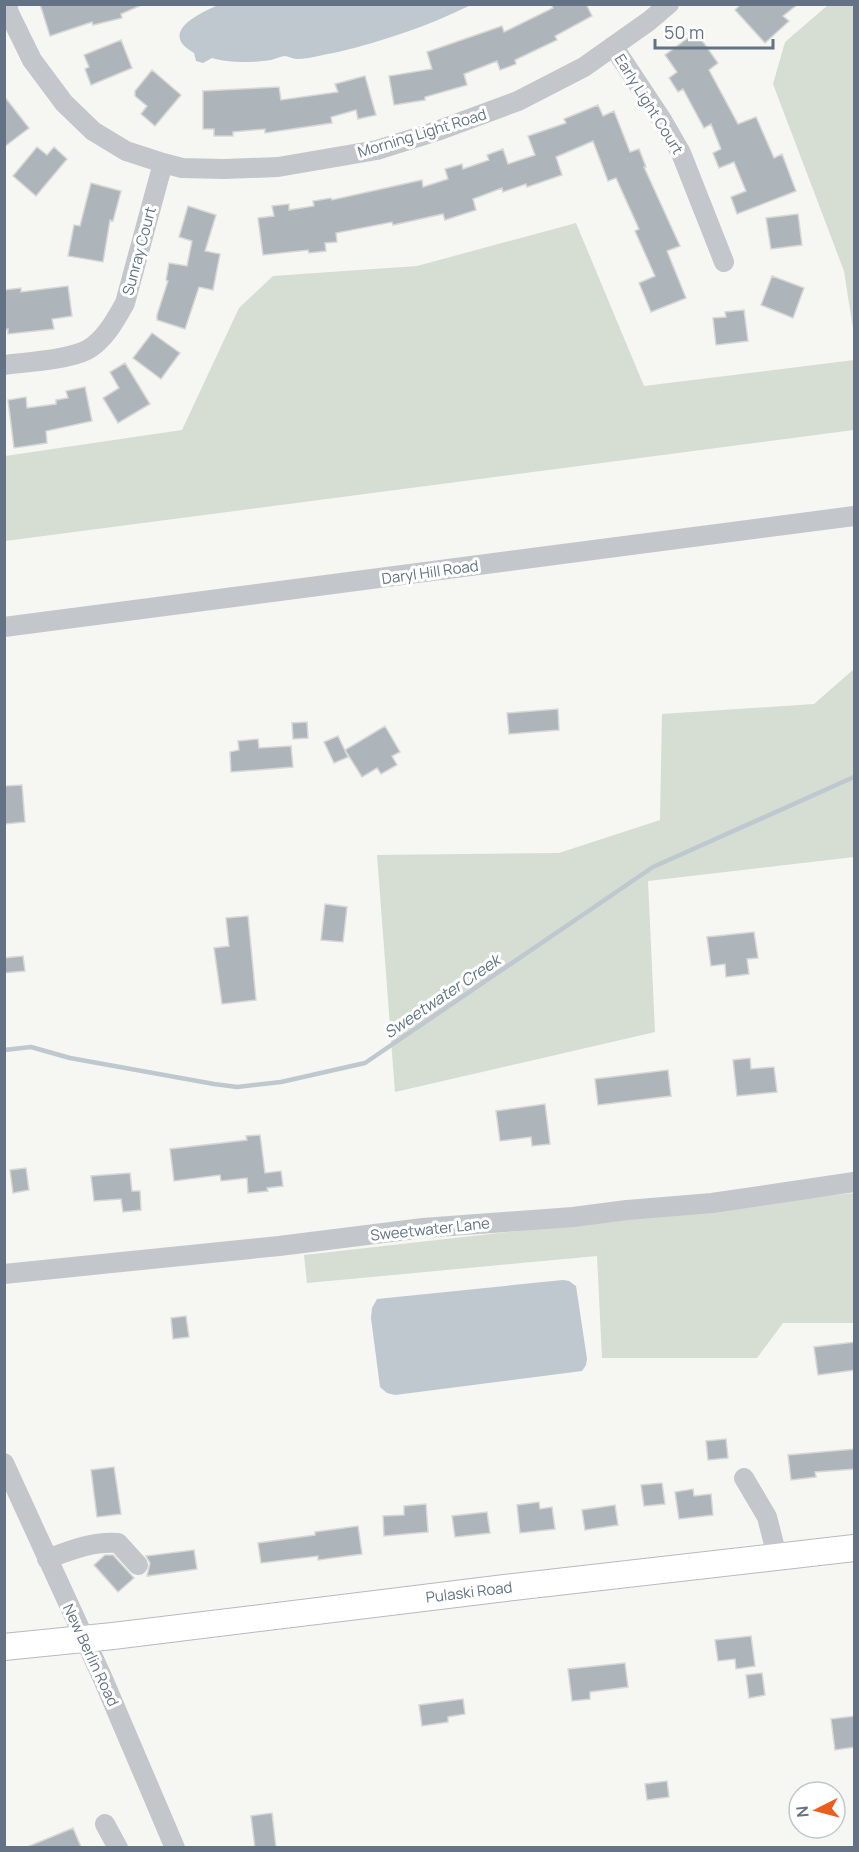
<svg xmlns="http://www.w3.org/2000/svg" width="859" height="1852" viewBox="0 0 859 1852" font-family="Manrope,sans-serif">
	<rect width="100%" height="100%" fill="#f6f6f2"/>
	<path fill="#d6ddd3" d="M828,5H854V335L844,271L773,84L785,42Z
		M576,223L644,386L854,360V430L5,541V456L182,430L239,308L273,276L417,266Z
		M854,669V857L648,881L655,1032L395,1092L377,855L559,853L660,820L662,714L814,704Z
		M854,1193V1323H783L757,1358H602L597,1256L307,1283L304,1255Z"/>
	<path fill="#bec8ce" d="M218,5V4L471,5C428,26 384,41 338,52C325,54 310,59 297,59C292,59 289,56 284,56C279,57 275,59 271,60C253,63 228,63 212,58L203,63L196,61L194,53C158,33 198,14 218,5Z
		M563,1280L569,1281L576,1286L587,1359L586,1365L582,1371L395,1395L387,1393L380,1387L371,1318L372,1308L377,1299Z"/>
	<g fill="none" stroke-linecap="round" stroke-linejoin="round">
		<path stroke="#bec8ce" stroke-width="4.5" d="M4,1050L31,1047L70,1058L214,1084L237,1087L281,1082L365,1063L653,867L854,777"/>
	</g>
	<path fill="#adb4ba" stroke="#d7d7d5" stroke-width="1.5" d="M40,4H144L121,14L122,18L93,25L92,22L50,36Z
		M551,4H586L592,16L555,36L557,40L515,60L516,64L500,70L497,61L464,74L467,85L425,97V100L394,105L389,76L432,69L427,52L502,26L504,32L553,8Z
		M741,4H798L783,16L789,21L765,43L735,10Z
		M696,32L718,63L709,70L738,124L756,117L774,158L782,154L796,191L737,214L731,197L746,191L734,162L719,168L713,153L721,149L711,124L704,128L683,89L678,92L669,78L677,72L665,55Z
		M121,40L132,68L91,85L85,69L89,67L84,55Z
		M152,70L181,95L155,126L141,114L147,106L135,96V91Z
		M365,76L376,115L358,119L356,110L331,117L332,123L265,133V129L233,132V136H214V129H203V91L279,87L281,100L338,92L335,84Z
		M4,96L29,128L4,147Z
		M598,105L603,116L614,111L630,152L639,149L646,167H644L680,246L667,251L686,298L651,312L639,283L655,276L635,231L639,229L616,178L608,181L593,141L556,157L562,175L527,187L526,184L503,192L502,188L473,199L476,210L445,220L443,214L393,225L392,222L336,233L337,242L325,243L326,251L309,253L308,250L263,255L258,218L274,216L272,206L289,204V210L314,206L313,201L331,198L332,200L422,180L423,187L448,179L445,169L462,164L463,169L489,160L487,155L503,149L508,164L535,155L528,136L566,123L564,119Z
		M37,147L47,155L54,147L67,159L36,196L13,176Z
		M91,183L121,191L113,221L110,220L103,262L68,256L74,225L80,226Z
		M188,206L216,215L205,251L220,254L213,290L199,287L185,329L157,320V315L168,281L166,280L169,263L187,266L192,241L179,237Z
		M798,214L802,245L771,249L766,218Z
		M772,276L804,288L793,318L761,305Z
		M68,286L72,316L52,319L54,329L8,334V329L4,330V290L21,288V292Z
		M744,310L748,341L716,345L713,318L726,317L725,312Z
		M152,333L180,353L161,379L133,358Z
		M125,363L150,404L118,423L103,398L119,388L110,372Z
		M85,387L92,421L46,431L47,443L14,448L8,400L26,397L27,408L56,404V400L68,398L66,391Z
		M558,709L559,730L509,734L507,713Z
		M307,722L308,738L293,739L292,723Z
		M385,726L400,752L392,756L397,765L381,774L377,768L362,777L345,750Z
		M338,736L348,757L334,763L324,742Z
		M258,739L259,748L291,746L293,767L231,772L230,752L239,750L238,741Z
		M22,785L25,822L4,824V786Z
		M325,904L347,907L343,942L321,940Z
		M248,916L256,1000L222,1004L214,948L229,946L226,918Z
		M754,932L758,958L747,959L749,974L726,977L725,964L711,966L707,937Z
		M23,956L25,971L4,973V958Z
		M750,1058L751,1069L774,1067L777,1092L737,1096L733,1060Z
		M668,1070L671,1096L598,1105L595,1079Z
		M545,1104L550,1144L532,1146L531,1137L500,1141L496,1111Z
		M260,1135L265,1173L281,1171L283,1186L267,1188L268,1191L248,1193L247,1178L221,1181L220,1175L174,1181L170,1149L247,1140L246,1136Z
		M26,1168L29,1190L13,1193L10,1170Z
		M130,1173L132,1191H140L141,1210L123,1212L121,1199L94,1201L91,1176Z
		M186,1316L189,1337L173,1339L171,1318Z
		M855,1342V1370L818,1375L814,1347Z
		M726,1439L728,1458L708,1460L706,1441Z
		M855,1449V1469L815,1472L816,1477L791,1480L788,1455Z
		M114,1467L121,1514L97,1517L91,1470Z
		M662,1483L665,1504L644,1506L641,1485Z
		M693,1489L694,1496L711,1494L713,1515L679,1519L675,1492Z
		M539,1502L540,1509L552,1507L555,1529L520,1533L517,1505Z
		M426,1504L428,1532L384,1536L383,1516L404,1515V1506Z
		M615,1505L618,1525L585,1530L582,1510Z
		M487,1512L490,1533L455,1537L452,1516Z
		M358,1526L362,1554L318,1560V1556L261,1563L258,1543L315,1535V1532Z
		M194,1550L197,1569L147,1576L150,1563L146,1556Z
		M105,1555H113L134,1578L118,1592L94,1565Z
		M751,1636L755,1666L736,1669L735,1659L718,1661L715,1640Z
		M625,1663L628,1687L590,1692V1699L572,1701L568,1669Z
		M762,1673L765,1695L749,1698L746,1675Z
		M463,1699L465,1714L448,1717V1722L422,1726L419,1705Z
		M855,1716V1747L835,1750L831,1719Z
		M667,1781L669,1797L647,1800L645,1784Z
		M272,1813L276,1848H255L251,1816Z
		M73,1828L81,1847H27Z"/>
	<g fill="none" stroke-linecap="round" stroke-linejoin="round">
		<g stroke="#b6babe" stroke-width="28">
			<path id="major" d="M4,1647L113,1636L505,1588L854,1548"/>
		</g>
		<path stroke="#c3c6ca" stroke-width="20" d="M7,4L9,13L32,60L64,103L93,131L126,151L163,163L182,168L224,169L278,167L377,150L437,131L518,101L584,67L649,21L669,4
			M613,46L662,120L681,153L724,262
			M4,365C27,362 67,360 87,350C105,340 116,319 125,303L163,163
			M4,627L854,516
			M4,1274L279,1246L423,1228L573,1217L627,1210L712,1203L854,1182
			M4,1463L103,1679L175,1848
			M744,1478L767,1517L777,1556
			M47,1559C71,1550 93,1541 118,1543L138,1565
			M105,1824L118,1848"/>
		<use href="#major" stroke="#fff" stroke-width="26"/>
	</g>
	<g text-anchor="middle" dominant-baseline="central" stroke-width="6" stroke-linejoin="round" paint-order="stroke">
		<g font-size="15" fill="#637385" stroke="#fff">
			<text transform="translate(649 104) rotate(58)">Early Light Court</text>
			<text transform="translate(422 133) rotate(-17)">Morning Light Road</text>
			<text transform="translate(139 251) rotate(-75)">Sunray Court</text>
			<text transform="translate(430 572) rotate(-8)">Daryl Hill Road</text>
			<text transform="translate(430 1229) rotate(-6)">Sweetwater Lane</text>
			<text transform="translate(469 1592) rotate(-7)">Pulaski Road</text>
			<text transform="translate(91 1655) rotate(65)">New Berlin Road</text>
		</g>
		<g font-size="16" font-style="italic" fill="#5f7582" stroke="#fff">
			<text transform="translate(442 996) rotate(-34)">Sweetwater Creek</text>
		</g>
	</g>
	<rect width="859" height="1852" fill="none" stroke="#637385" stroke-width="12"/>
	<g transform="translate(817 1810) rotate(264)"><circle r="28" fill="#ffffff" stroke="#c1c7ce" stroke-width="1.5"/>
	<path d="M0-4.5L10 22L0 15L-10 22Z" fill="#eb5e1c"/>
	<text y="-9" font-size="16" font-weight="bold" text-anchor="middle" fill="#637385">N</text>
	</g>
	<path d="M655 39v9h118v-9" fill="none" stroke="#637385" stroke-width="3"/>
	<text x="664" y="39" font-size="18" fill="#637385" stroke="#ffffff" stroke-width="4.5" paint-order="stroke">50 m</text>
</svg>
